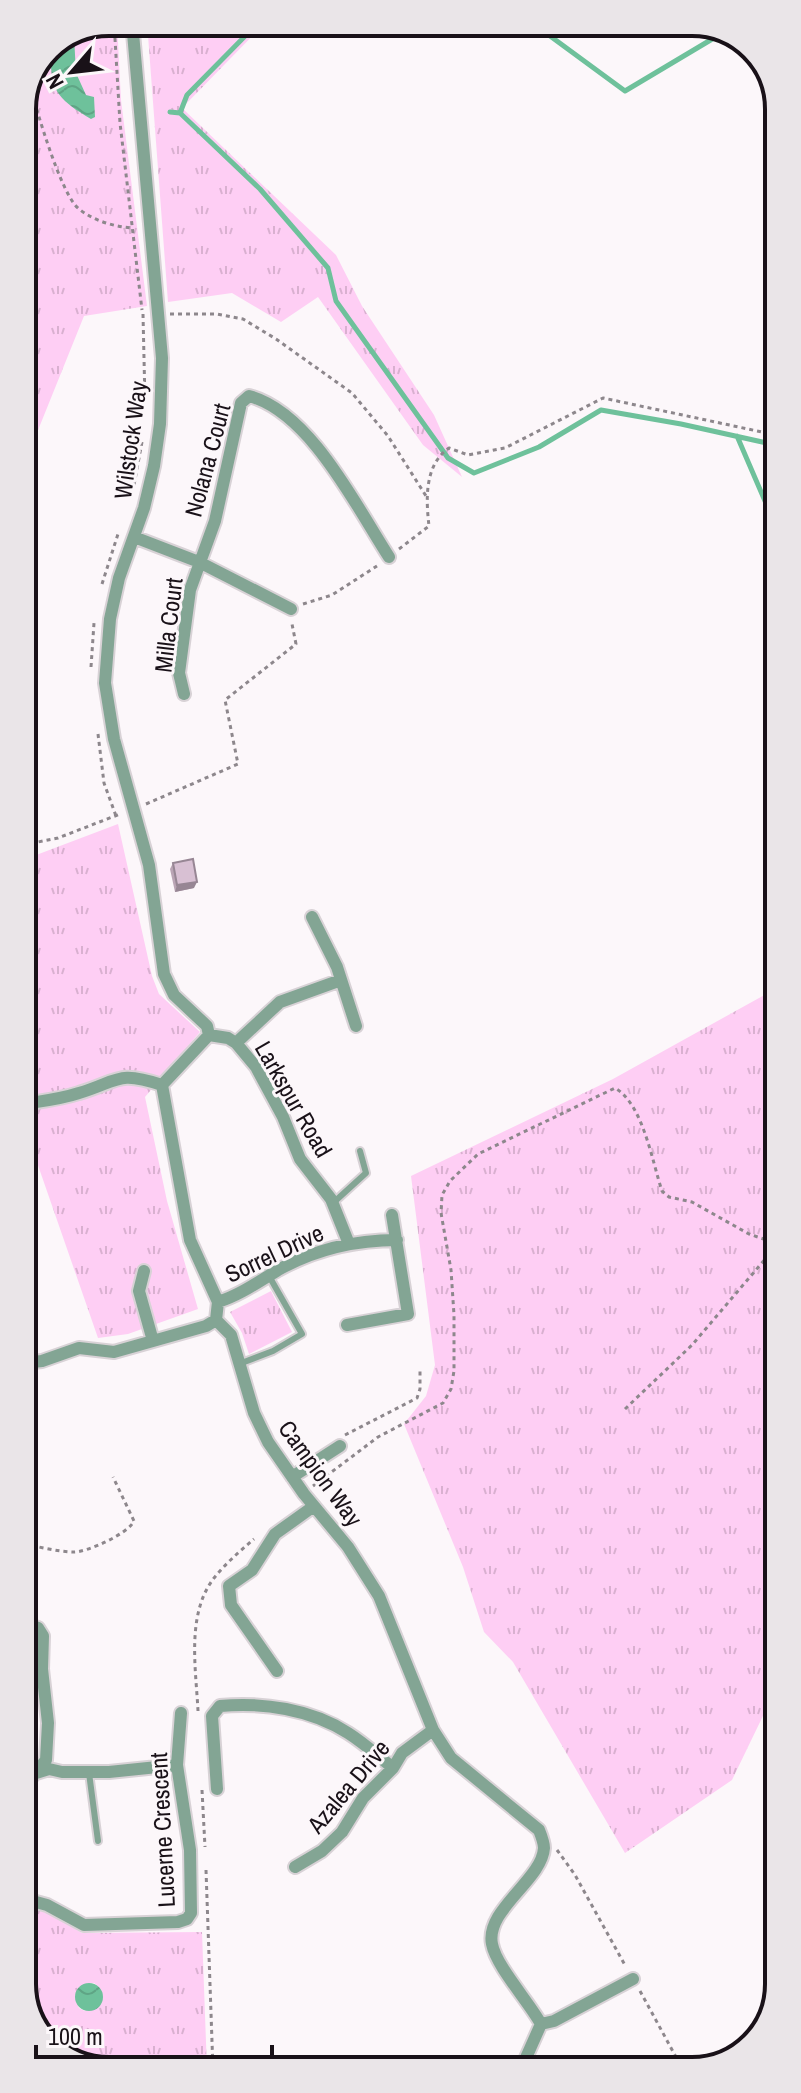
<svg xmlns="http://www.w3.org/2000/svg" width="801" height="2093" viewBox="0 0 801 2093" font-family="'Archivo Narrow',sans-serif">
	<defs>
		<pattern id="grass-tufts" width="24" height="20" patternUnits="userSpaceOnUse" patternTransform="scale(2)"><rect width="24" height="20" fill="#fecef4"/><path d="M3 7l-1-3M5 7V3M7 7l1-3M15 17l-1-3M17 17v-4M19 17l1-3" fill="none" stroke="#d9b0d0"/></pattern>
		<pattern id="water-waves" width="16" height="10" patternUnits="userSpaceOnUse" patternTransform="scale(2)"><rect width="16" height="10" fill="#6ec19b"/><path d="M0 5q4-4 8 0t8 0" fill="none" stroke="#5fa585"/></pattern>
	</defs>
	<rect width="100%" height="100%" fill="#fcf7fa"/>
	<path fill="url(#grass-tufts)" fill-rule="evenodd" d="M109,22H117L121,100L147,306L84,316L26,460L23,516L22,104L48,47Z
		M147,22H266L182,108L336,255L362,306L434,415L462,477L423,445L318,297L281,322L232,293L168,302Z
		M118,824L152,976L159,994L200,1032L145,1097L167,1201L198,1309L128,1334L98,1338L24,1125L23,860Z
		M777,988L779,1689L773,1695L732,1780L625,1853L513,1662L484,1632L463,1567L404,1424L426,1396L435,1365L411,1176L613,1079Z
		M271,1291L292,1332L249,1354L242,1333L230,1312Z
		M25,1907L48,1913L82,1933L202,1932L207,2070L103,2071L56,2053L25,2007ZM87,1983H94L99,1987L85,2011L79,2008L76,2001Z"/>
	<path fill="url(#water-waves)" d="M74,36L76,73L86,95L94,97L95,117L91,119C55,98 48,88 52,45Z
		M75 1997a14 14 0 1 1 28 0a14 14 0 1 1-28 0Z"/>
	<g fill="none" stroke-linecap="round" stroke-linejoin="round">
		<path stroke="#6ec19b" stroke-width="5" d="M531,22L625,91L724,32
			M170,112L180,113L260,189L328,268L336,301L448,458L474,473L539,447L601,410L681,424L776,445
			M180,113L187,95L259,22
			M737,436L777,529"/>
		<g stroke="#d8d2d6" stroke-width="10">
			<path id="lane" d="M333,1203L366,1173L360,1151
				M239,1364L273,1351L302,1334L269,1276
				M89,1773L98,1841"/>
		</g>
		<g stroke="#d8d2d6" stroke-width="16">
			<path id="street" d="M132,22L162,358L160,424L154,466L144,508L119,578L110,619L105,683L114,739L149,865L164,974L174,995L207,1026L209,1035L162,1085L190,1240L218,1302L216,1320L231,1335L254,1413L268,1442L304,1494L348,1547L379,1596L433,1730L451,1758L539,1830C541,1835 544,1843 544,1848C542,1880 485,1910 492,1944C496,1966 529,2002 541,2024L521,2069
				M134,537L199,562L291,609
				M184,694L179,673L190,590L215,521L241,403L249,396C310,412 356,506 389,557
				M312,917L337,967L356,1026
				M209,1035L228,1038L236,1043L256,1067L283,1117L300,1159L331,1199L349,1244
				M236,1043L280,1002L341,980
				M24,1104C42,1101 61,1099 79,1093C119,1081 117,1070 162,1085
				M144,1271L139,1291L153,1341
				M218,1302C240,1295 258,1282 278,1270C314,1250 356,1240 397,1240
				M347,1325L408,1314L392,1215
				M24,1363L42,1361L79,1348L114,1352L206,1326L216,1320
				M292,1477L340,1446
				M24,1623L38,1628L43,1636L42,1669L48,1723L46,1760L25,1785
				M277,1671L231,1605L229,1586L252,1570L275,1534L314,1506
				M25,1772L36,1773L49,1769L62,1772H109L177,1765
				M217,1789L212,1716L220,1706C262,1702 311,1709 348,1733C364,1743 378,1756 393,1768
				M25,1818L28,1853L25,1878
				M295,1867L322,1851L342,1832L363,1798L393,1768L402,1753L433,1730
				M25,1899L47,1905L84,1925L178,1922L187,1919L191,1913L190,1850L177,1765L181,1713
				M541,2024L554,2021L633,1979"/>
		</g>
		<path stroke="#8d878c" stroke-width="3" stroke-dasharray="4 4" stroke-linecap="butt" d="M114,22L120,123L142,310
			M30,86C37,111 61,195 79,209C94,221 113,226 131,228
			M143,314L145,402
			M170,314H217L243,319L276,339L352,393L388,436L426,496
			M134,485L142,442
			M399,549L429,526C426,500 424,465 449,448L468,455L505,448L603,398L776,435
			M102,584L118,534
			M303,604L332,595L377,566
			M91,667L94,623
			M98,734L104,783L116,816
			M146,804L238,764L225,700L296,644L292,624
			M23,845L58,838L120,814
			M625,1409L692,1345L778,1244
			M345,1435L417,1398L420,1389V1369
			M313,1486L378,1437L443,1403L451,1389L454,1371V1315L451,1270L441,1213L442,1195L450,1181L478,1154L615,1088C643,1104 652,1161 662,1191L669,1197L692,1202L749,1234L778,1244
			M24,1544C40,1547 59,1552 74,1552C88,1552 129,1533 134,1521L113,1477
			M198,1711C196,1669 186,1614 214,1578C225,1564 240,1551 254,1539
			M202,1790L205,1847
			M557,1850L575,1875L626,1967
			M206,1870L213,2070
			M640,1991L682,2068"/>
		<use href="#lane" stroke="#83a594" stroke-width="6"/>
		<use href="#street" stroke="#83a594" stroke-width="12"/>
	</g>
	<path fill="#baa5b5" d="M173,863L194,888L175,892L170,869Z"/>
	<path fill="#978694" d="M197,882L194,888L175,892L177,885Z"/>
	<path fill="#d8c0d3" stroke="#978694" stroke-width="2" d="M193,859L197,882L177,885L173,863Z"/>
	<g text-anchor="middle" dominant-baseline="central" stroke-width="6" stroke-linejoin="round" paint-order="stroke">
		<g font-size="24" fill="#191118" stroke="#fcf7fa">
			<text transform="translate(130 440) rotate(-82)">Wilstock Way</text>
			<text transform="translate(207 460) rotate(-75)">Nolana Court</text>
			<text transform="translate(168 625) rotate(-83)">Milla Court</text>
			<text transform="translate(294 1099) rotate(60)">Larkspur Road</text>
			<text transform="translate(274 1253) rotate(-25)">Sorrel Drive</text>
			<text transform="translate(321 1473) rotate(54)">Campion Way</text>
			<text transform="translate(348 1786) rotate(-50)">Azalea Drive</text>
			<text transform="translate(162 1830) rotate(-93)">Lucerne Crescent</text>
		</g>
	</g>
	<path d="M0 0H801V2093H0ZM109 36H692A73 73 0 0 1 765 109V1984A73 73 0 0 1 692 2057H109A73 73 0 0 1 36 1984V109A73 73 0 0 1 109 36Z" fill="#eae5e8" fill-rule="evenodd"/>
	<path fill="none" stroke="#191118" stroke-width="4" d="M109 36H692A73 73 0 0 1 765 109V1984A73 73 0 0 1 692 2057H109A73 73 0 0 1 36 1984V109A73 73 0 0 1 109 36Z"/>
	<g transform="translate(72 72) rotate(242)" stroke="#fcf7fa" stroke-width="6" paint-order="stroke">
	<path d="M0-6L14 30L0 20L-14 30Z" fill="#191118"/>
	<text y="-12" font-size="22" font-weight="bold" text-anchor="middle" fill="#191118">N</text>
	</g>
	<path d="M36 2045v12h236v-12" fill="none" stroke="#191118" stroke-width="4"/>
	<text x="48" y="2045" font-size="24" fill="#191118" stroke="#fcf7fa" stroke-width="6" paint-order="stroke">100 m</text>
</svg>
